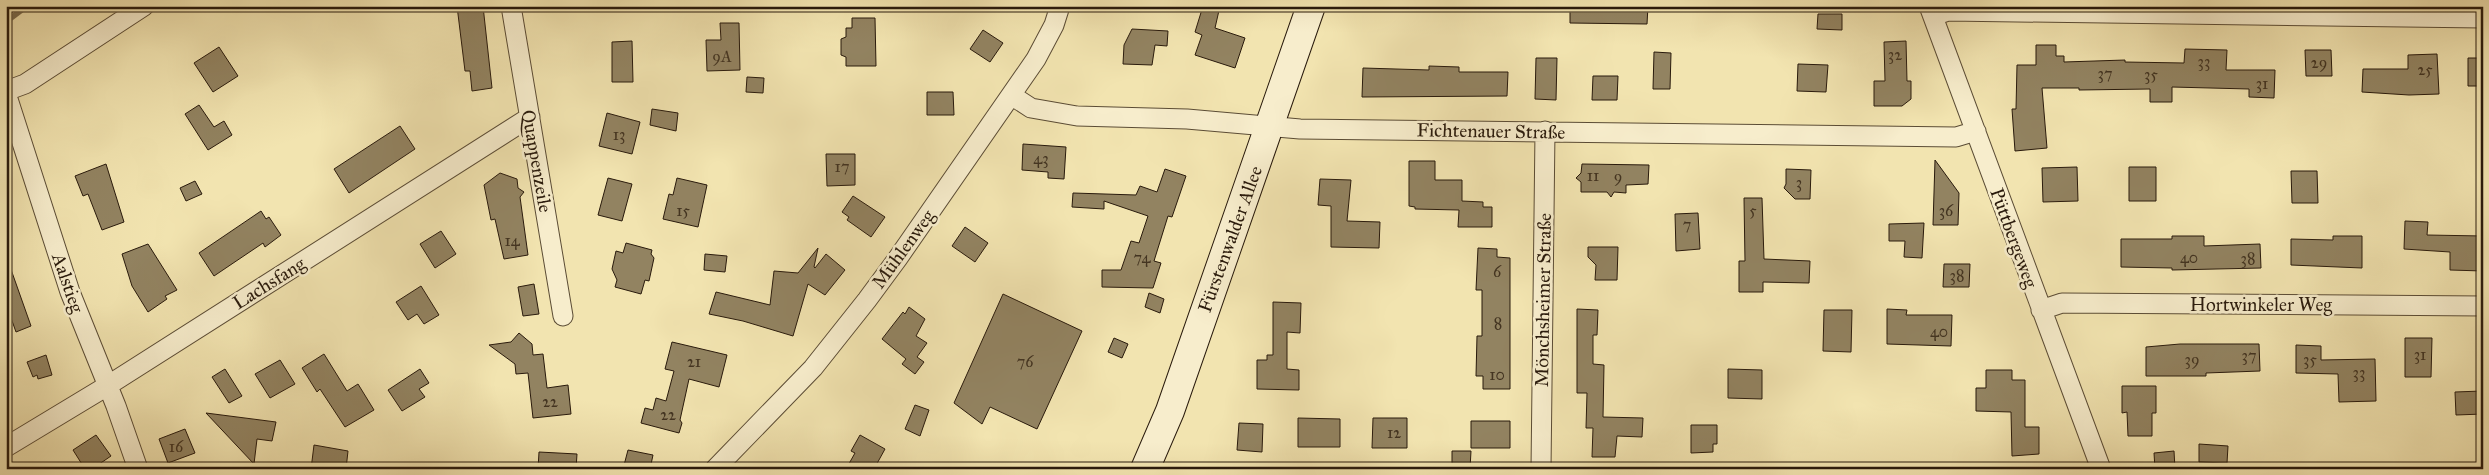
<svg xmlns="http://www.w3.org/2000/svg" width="2489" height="475" viewBox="0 0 2489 475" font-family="'IM FELL Great Primer',serif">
	<rect width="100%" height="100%" fill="#f2e4b0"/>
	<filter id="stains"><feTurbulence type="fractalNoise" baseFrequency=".004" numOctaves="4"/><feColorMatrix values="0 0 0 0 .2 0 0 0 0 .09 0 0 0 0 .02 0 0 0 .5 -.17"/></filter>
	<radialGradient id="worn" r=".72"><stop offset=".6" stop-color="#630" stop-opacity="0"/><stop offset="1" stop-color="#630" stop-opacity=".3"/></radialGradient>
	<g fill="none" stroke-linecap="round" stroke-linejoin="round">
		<path stroke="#796a4d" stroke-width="5.5" d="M11,18L27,6"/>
	</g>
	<path fill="#928361" stroke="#291a0c" d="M457,6H483L492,88L472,91L470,71H465Z
		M1203,6H1220L1215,28L1245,38L1235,68L1195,55L1202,35L1195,32Z
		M1584,6H1648L1647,24L1570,23V9H1584Z
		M1818,14H1842V30L1817,29Z
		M852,18H875L876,66H846V57L841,55V39L846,37V28H852Z
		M720,23H739L740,70L707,71L706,40H721Z
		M1132,29L1168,31L1167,46L1155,45L1152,65L1123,64L1124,45Z
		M983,30L1003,43L990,62L970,49Z
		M632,41L633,82H612V42Z
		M1906,41L1907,81H1911V99L1902,106H1874V81H1885L1884,42Z
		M2036,45H2056V56H2064V62L2125,60V62L2184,63L2185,49L2227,50L2226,70H2275L2274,98L2249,97V89L2172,87V102H2150V89L2079,90V88H2042L2047,148L2015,151L2012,109H2016L2017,65H2036Z
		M219,47L238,76L213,92L194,63Z
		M2305,50H2331L2332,76H2306Z
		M1654,52L1671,53L1670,89H1653Z
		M2437,54L2439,94L2409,95L2362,92L2363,69H2408V55Z
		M1536,58H1557L1556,100L1535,99Z
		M2468,58H2483V86H2468Z
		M1798,64L1828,65L1826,92L1797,91Z
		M1429,66L1459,67V72H1508L1507,96L1362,97L1363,68L1429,70Z
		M1593,76H1618L1617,100H1592Z
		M747,77L764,78L763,93L746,92Z
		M927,92H953L954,115H927Z
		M199,105L214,127L224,121L232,135L208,150L185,114Z
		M652,109L678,113L676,131L650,125Z
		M607,113L640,122L632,154L599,146Z
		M400,126L415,149L349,193L334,169Z
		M1023,144L1066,147L1064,179L1048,178V172L1022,170Z
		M826,154H855V185L827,186Z
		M1935,160L1959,193L1958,225H1933Z
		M1409,161H1435V180H1462V201L1483,202V207H1492V227H1458L1459,210L1415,209V207L1409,206Z
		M106,164L124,222L102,230L88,194L83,196L75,176Z
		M1582,164L1649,165L1648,184L1626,185V193L1614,192L1611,197L1607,192H1581V182L1576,178L1581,173Z
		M2077,167L2078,201L2043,202L2042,168Z
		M2129,167H2156V201H2129Z
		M1165,169L1186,176L1172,217L1168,216L1154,261L1161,263L1153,288L1102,287V270H1121L1131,241L1139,243L1148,216L1104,201V209L1072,207L1073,193L1136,195L1140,186L1157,192Z
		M1786,169L1811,170L1810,199H1795L1784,188L1786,184Z
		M2291,171H2317L2318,203H2292Z
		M500,173L517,179L518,188L524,192L520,197L528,255L504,259L495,219L491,220L484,185Z
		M608,178L632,184L622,221L598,215Z
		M677,178L707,185L698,227L663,219L669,194L673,195Z
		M1320,179L1351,180L1347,221L1380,222L1379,248L1331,247V206L1318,205Z
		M195,181L202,194L186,201L180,188Z
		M853,196L885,217L871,237L847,220L849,217L842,212Z
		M1744,198H1762L1764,259L1810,261L1809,283L1763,282V292H1739V261H1745Z
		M261,211L266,219L269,217L281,235L265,247L263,243L214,276L199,253Z
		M1698,213L1700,249L1676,251L1675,214Z
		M2405,221L2428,222L2427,235L2483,236V271L2450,270V252L2404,249Z
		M1924,223L1922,258L1904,257L1905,241H1889V224Z
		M965,227L988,243L975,262L952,246Z
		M441,231L456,254L435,268L420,244Z
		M2172,236H2204V246L2260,244L2261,268L2172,270V268L2121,267V239H2172Z
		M2333,236H2362V268L2291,265V239L2333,240Z
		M626,243L652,250L651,254L654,258L649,281L645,280L641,294L615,287L617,280L612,269L616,251L623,253Z
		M148,244L177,290L165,296L167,299L148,312L132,286L122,254Z
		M1588,247H1618L1617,280H1595L1596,265L1588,257Z
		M818,248L814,267L815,268L826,254L845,270L825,295L808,284L793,336L743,321L709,314L716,292L770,305L774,271L798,273Z
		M1478,248L1497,249V257L1510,258V389H1483V376H1476L1477,336H1482V290H1476Z
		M705,254L727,256L725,272L704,270Z
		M8,261L31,326L16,332L6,304V262Z
		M1944,264H1970L1969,287H1943Z
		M534,284L539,314L523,316L518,287Z
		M421,286L439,315L424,324L417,314L408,320L396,302Z
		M1149,293L1164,299L1160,313L1145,307Z
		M1003,294L1082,331L1037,429L990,407L982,424L954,403Z
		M1273,302L1301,303L1300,333L1287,332V369L1299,370V390L1257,389V360H1267V355H1273Z
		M909,307L925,319L916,336L927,343L917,357L924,362L915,374L902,364L906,359L882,339L903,312L905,314Z
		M1577,309L1598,310L1597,335H1593V364L1604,365L1603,417L1643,418L1642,437L1617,436L1615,457H1592L1593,428H1586L1587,393H1577Z
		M1887,309L1907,310L1906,315H1952L1951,346L1887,344Z
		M1824,310H1852L1851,352L1823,351Z
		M519,333L532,344L533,355L543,354L547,388L568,385L571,414L533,418L528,373L516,374L515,364L489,345L511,342Z
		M1114,338L1128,344L1122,358L1108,352Z
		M2405,338H2432L2431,377H2405Z
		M672,342L727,355L719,387L689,379L680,420L682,423L679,433L641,423L645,408L653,410L656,398L666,401L674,371L665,369Z
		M2180,344H2259L2260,371L2206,373V376H2146V347Z
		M2296,345L2321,346V360L2375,359L2376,401L2339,402L2338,374L2296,373Z
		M324,354L347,391L358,384L374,410L345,427L320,389L317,392L302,368Z
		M46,355L52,375L38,379L37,375L33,377L27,362Z
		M280,360L295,384L270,398L255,374Z
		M225,369L242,396L229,403L212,377Z
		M420,369L429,383L419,389L425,397L402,411L388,390Z
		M1728,369L1762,370V399L1728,398Z
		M1986,370H2012V380H2025V427H2039V454L2012,456L2011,412L1976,411V388H1986Z
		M2122,386H2156V413H2152V436H2128L2127,412L2122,413Z
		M2482,391L2483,414L2456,415L2455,392Z
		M915,405L929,410L920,436L905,429Z
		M206,413L276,422L272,441L257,439L254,464Z
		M1298,418L1340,419V447H1298Z
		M1373,418H1407V448H1372Z
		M1471,421H1510V448H1471Z
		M1239,423L1263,424L1262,452L1237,450Z
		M1691,425H1717V444H1713V452L1691,453Z
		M185,429L195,453L168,463L159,439Z
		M96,435L111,456L92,469H85L73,450Z
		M860,435L885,449L874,469H846L855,453L851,451Z
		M2199,444L2228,446L2227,463L2199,462Z
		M314,445L348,451L346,469H311Z
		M628,450L653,455L650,469H623Z
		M1452,451H1471L1470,469H1452Z
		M2174,451L2175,469H2155L2154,453Z
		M539,452L577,454L576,469H538Z"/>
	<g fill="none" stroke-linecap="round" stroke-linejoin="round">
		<g stroke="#5b4c35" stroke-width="21">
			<path id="minor" d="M511,6L563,316
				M1929,6L2101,469
				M1933,16L1948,11L2483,18
				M6,91L25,84L144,6
				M6,93L70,292L116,406L138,469
				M1011,95L1031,108L1077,116L1187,119L1300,129L1956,137L1976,131
				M2041,310L2062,303L2483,306
				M6,447L107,386L530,117
				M715,469L813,368L867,300L898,258L1036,59L1054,25L1060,6
				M1541,469L1545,131"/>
		</g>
		<g stroke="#291a0c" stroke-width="30">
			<path id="secondary" d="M1145,469L1170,411L1311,6"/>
		</g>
		<use href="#minor" stroke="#f7edcc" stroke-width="19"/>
		<use href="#secondary" stroke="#f7edcc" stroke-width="28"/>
	</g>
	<g text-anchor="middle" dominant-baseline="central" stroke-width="5" stroke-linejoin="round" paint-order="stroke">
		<g font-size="16" fill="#433421">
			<text x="1895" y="54">32</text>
			<text x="722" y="56">9A</text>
			<text x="2204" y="61">33</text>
			<text x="2319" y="62">29</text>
			<text x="2425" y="69">25</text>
			<text x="2105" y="73">37</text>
			<text x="2151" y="74">35</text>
			<text x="2262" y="83">31</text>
			<text x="619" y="134">13</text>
			<text x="1041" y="158">43</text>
			<text x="842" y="166">17</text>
			<text x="1593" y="175">11</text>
			<text x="1618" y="176">9</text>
			<text x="1799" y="182">3</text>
			<text x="683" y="210">15</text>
			<text x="1753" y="210">5</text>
			<text x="1946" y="210">36</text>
			<text x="1687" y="224">7</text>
			<text x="512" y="240">14</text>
			<text x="1142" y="257">74</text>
			<text x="2189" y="257">40</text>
			<text x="2248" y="258">38</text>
			<text x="1497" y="271">6</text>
			<text x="1957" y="275">38</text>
			<text x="1498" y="323">8</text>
			<text x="1939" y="331">40</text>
			<text x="2420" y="354">31</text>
			<text x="2249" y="355">37</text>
			<text x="2192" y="359">39</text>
			<text x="2310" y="359">35</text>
			<text x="694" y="361">21</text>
			<text x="1025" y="361">76</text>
			<text x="2359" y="372">33</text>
			<text x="1497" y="374">10</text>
			<text x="550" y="401">22</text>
			<text x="668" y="414">22</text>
			<text x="1394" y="432">12</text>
			<text x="176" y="446">16</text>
		</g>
		<g font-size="19" fill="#291a0c" stroke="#f7edcc">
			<text transform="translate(1491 131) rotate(1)">Fichtenauer Straße</text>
			<text transform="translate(537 161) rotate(80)">Quappenzeile</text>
			<text transform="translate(2014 238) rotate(70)">Püttbergeweg</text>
			<text transform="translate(1230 239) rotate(-70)">Fürstenwalder Allee</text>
			<text transform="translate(903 249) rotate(-54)">Mühlenweg</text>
			<text transform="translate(68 283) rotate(71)">Aalstieg</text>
			<text transform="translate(269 283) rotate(-32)">Lachsfang</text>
			<text transform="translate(1543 300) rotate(-89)">Mönchsheimer Straße</text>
			<text x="2261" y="304">Hortwinkeler Weg</text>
		</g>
	</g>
	<rect width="2489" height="475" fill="none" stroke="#f2e4b0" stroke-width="25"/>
	<rect x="8" y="8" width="2474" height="460" fill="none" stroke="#291a0c" stroke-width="2.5"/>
	<rect x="12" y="12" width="2464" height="450" fill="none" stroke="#291a0c"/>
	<rect width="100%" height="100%" filter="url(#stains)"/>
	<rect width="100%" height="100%" fill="url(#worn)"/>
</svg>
